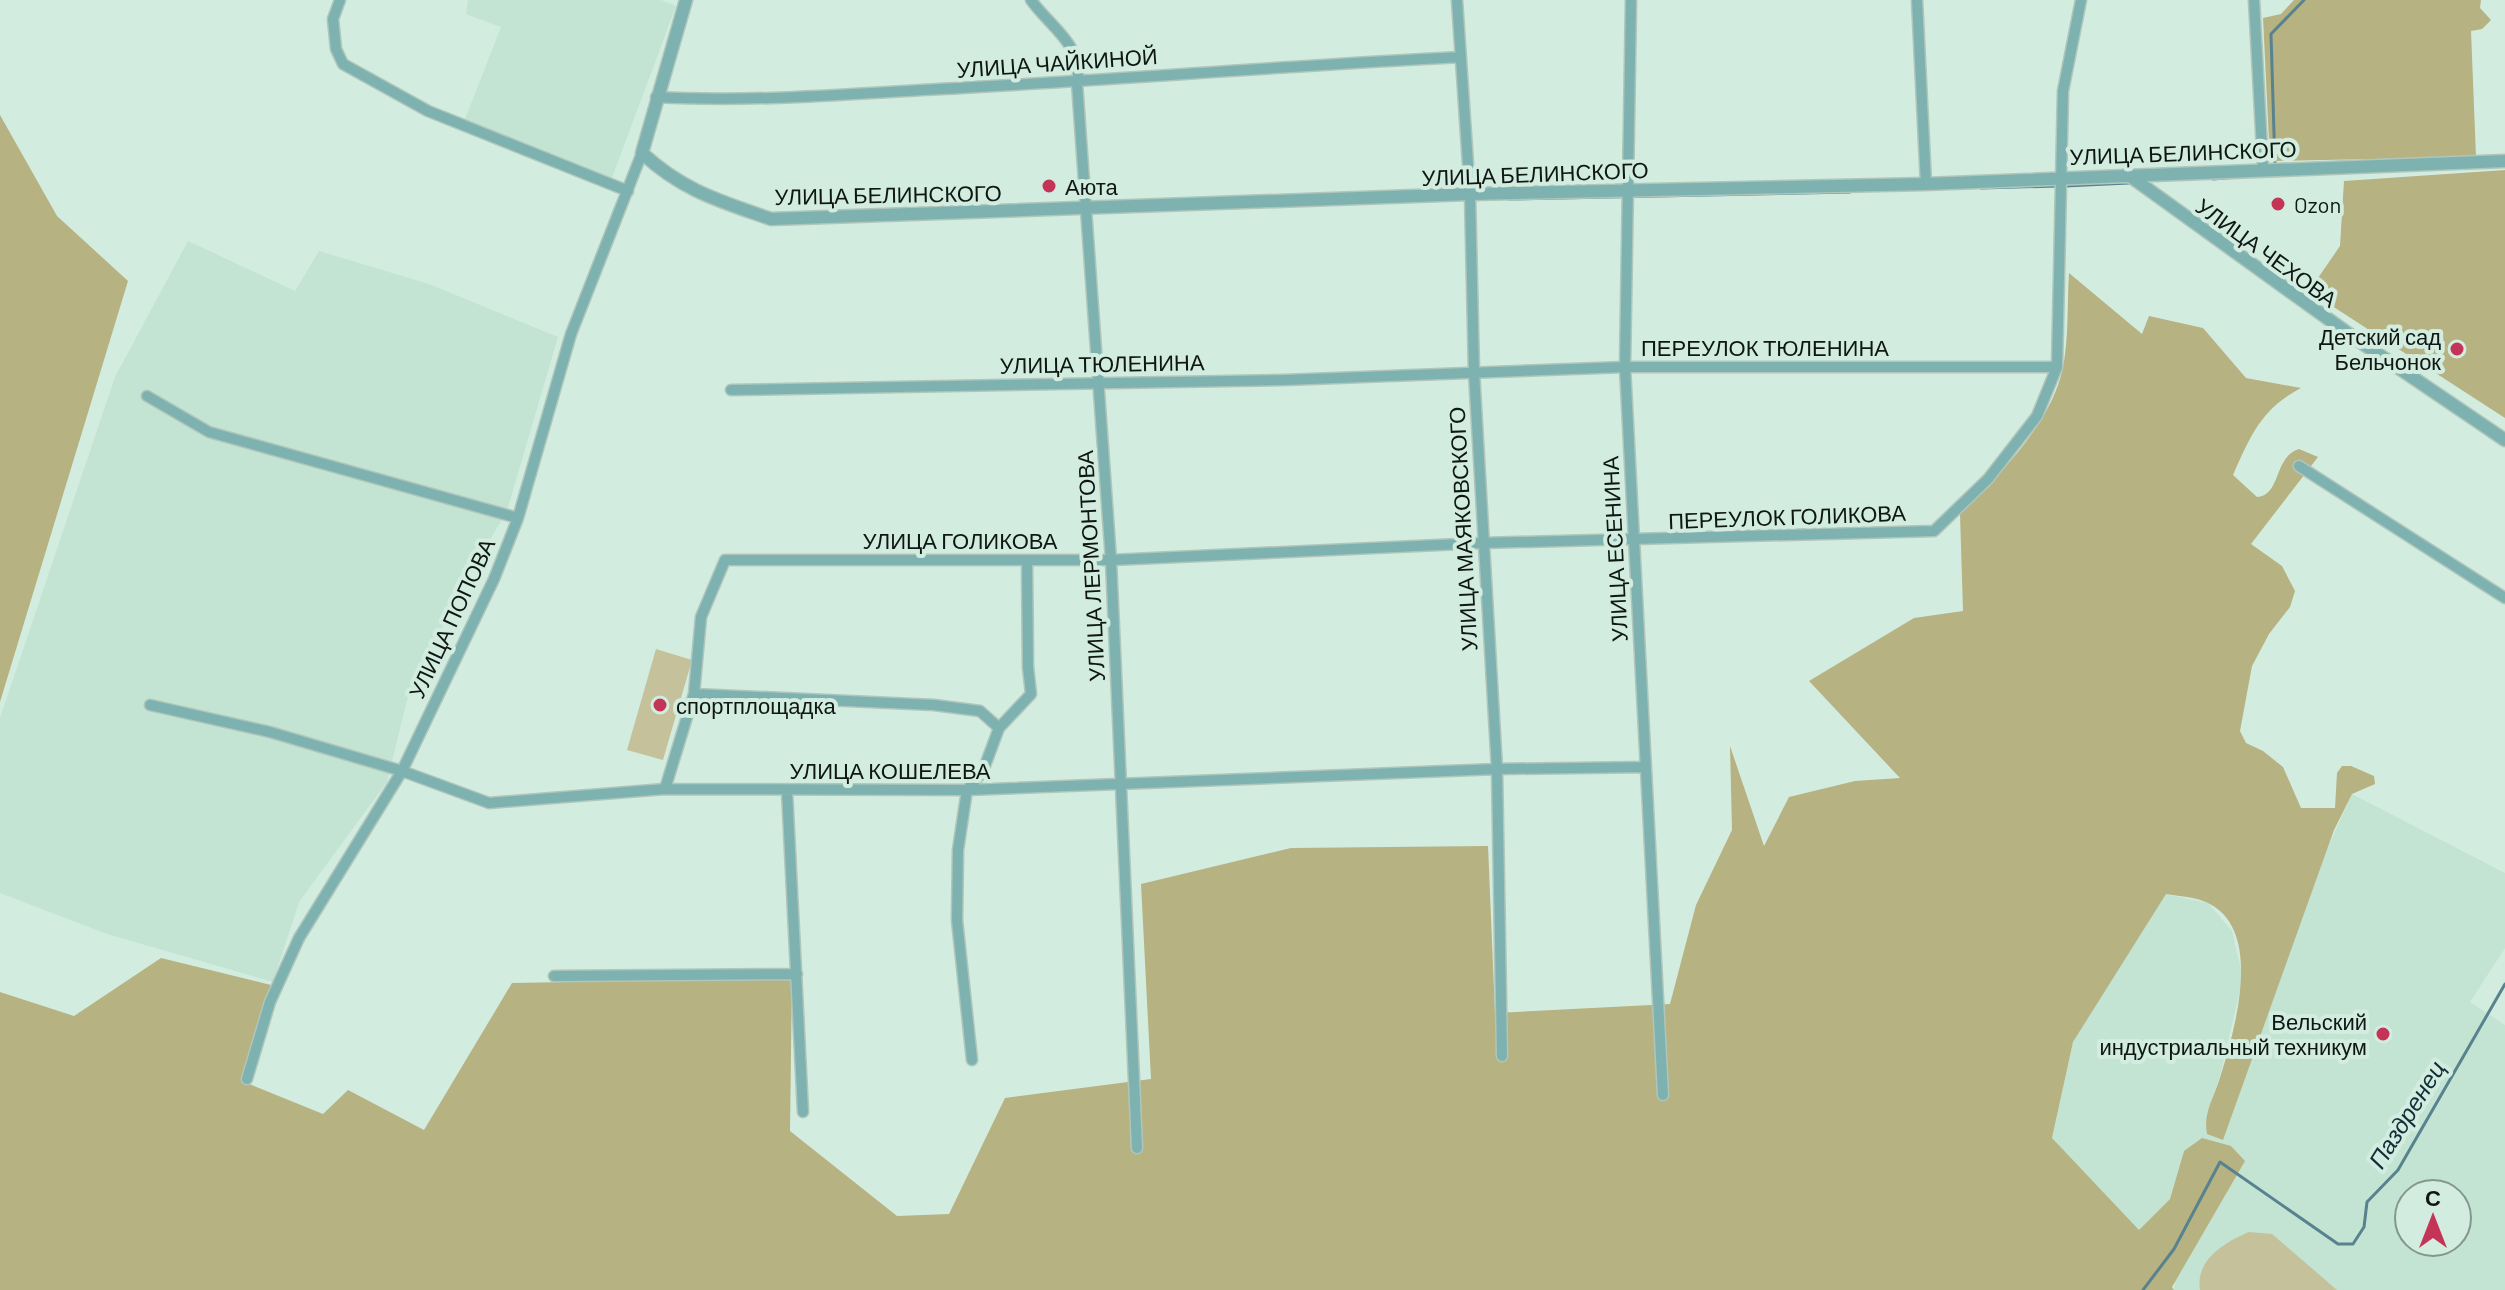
<svg xmlns="http://www.w3.org/2000/svg" width="2505" height="1290" viewBox="0 0 2505 1290" font-family="Barlow,sans-serif">
	<rect width="100%" height="100%" fill="#d3ece0"/>
	<path fill="#c3e4d3" fill-rule="evenodd" d="M468,0H661L676,6L612,178L465,119L501,27L466,14Z
		M188,241L295,291L319,251L429,284L558,337L507,511L460,591L407,700L387,782L299,902L273,982L107,934L0,893V718L115,377Z
		M2352,794L2505,873V948L2470,1002L2505,1025V1290H2174L2184,1151L2170,1199L2139,1230L2052,1139L2073,1042L2165,894L2208,903L2232,931L2243,978L2219,1080L2206,1116ZM2409,1194H2457V1242H2409Z"/>
	<path fill="#c5c19a" d="M656,649L692,660L663,760L627,750Z
		M2249,1232L2272,1234L2337,1290H2200C2195,1260 2225,1242 2249,1232Z"/>
	<path fill="#b7b281" d="M2294,0H2481L2480,8L2491,20L2482,29L2471,31L2476,157L2270,161L2263,18L2281,14Z
		M0,115L57,216L128,281L0,702Z
		M2505,170V418L2309,291L2340,246L2344,181Z
		M2069,273L2142,334L2149,316L2203,328L2246,378L2301,388C2261,409 2251,435 2233,475L2257,497C2281,496 2274,456 2299,449L2318,457L2251,544L2282,566L2295,591L2290,607L2269,634L2252,666L2240,731L2246,743L2263,751L2283,767L2301,808H2335L2337,773L2342,766H2351L2374,776L2375,784L2352,794L2334,830L2223,1140L2207,1134C2203,1114 2213,1099 2219,1081C2233,1036 2266,931 2208,903C2196,897 2178,896 2166,894L2073,1042L2052,1138L2139,1230L2170,1199L2184,1151L2202,1138L2231,1146L2245,1161L2172,1287L2174,1290H0V992L74,1016L161,958L271,985L242,1081L323,1114L348,1090L424,1130L512,983L792,978L790,1131L897,1216L949,1214L1005,1098L1151,1079L1141,884L1291,848L1488,846L1495,1013L1670,1004L1696,905L1732,830L1730,746L1764,846L1789,797L1855,781L1900,778L1809,681L1914,618L1963,611L1960,514C1999,475 2052,423 2063,367C2069,337 2067,303 2069,273Z"/>
	<g fill="none" stroke-linecap="round" stroke-linejoin="round">
		<path stroke="#59828f" stroke-width="3" d="M2275,167L2271,34L2304,0
			M2213,179L2275,174
			M2065,186L2129,183
			M1981,188L2058,186
			M1509,199L1850,192
			M2143,1290L2174,1249L2220,1162L2338,1244H2353L2364,1227L2367,1202L2398,1170L2505,984"/>
		<g stroke="#b0c6bb" stroke-width="13">
			<path id="minor" d="M340,0L333,19L336,49L343,64L428,111L628,191
				M1031,0C1051,28 1084,45 1077,83L1111,560L1137,1148
				M1457,0L1470,194L1474,372L1497,769L1502,1056
				M1631,0L1625,367L1663,1095
				M1917,0L1926,184
				M2254,0L2263,168
				M656,97C745,102 834,95 922,90C1102,81 1281,66 1461,57
				M731,390L1284,380L1625,367H2057
				M147,396L209,432L518,518
				M2299,466L2505,598
				M694,694L934,705L980,711L999,728
				M150,705L270,732L402,771L489,803L665,789L967,790L1497,769L1645,767
				M665,789L694,694L701,617L725,560H1111L1482,543L1934,531L1988,479L2037,416L2057,367L2063,91L2081,0
				M787,791L803,1112
				M554,976L797,974
				M972,1060L957,920L958,850L967,790L983,771L999,728L1031,694L1028,667L1027,560
				M247,1079L270,1002L299,938L402,771L494,579L518,518L571,334L642,153"/>
		</g>
		<g stroke="#b0c6bb" stroke-width="15">
			<path id="tertiary" d="M686,0L642,153C683,191 720,201 771,219L1470,194L1926,184L2505,161
				M2127,174L2356,339L2505,440"/>
		</g>
		<use href="#minor" stroke="#7db2b1" stroke-width="10"/>
		<use href="#tertiary" stroke="#7db2b1" stroke-width="12"/>
	</g>
	<g fill="#c33456" stroke="#d3ece0" stroke-width="3">
		<circle cx="1049" cy="186" r="8"/>
		<circle cx="2278" cy="204" r="8"/>
		<circle cx="2457" cy="349" r="8"/>
		<circle cx="660" cy="705" r="8"/>
		<circle cx="2383" cy="1034" r="8"/>
	</g>
	<g text-anchor="middle" dominant-baseline="central" stroke-width="8" stroke-linejoin="round" paint-order="stroke">
		<g font-size="22" fill="#0e1712" stroke="#d3ece0">
			<text transform="translate(1057 62) rotate(-4)">УЛИЦА ЧАЙКИНОЙ</text>
			<text transform="translate(2183 152) rotate(-2)">УЛИЦА БЕЛИНСКОГО</text>
			<text transform="translate(1535 173) rotate(-2)">УЛИЦА БЕЛИНСКОГО</text>
			<text transform="translate(888 194) rotate(-1)">УЛИЦА БЕЛИНСКОГО</text>
			<text transform="translate(2267 252) rotate(36)">УЛИЦА ЧЕХОВА</text>
			<text x="1765" y="347">ПЕРЕУЛОК ТЮЛЕНИНА</text>
			<text transform="translate(1102 363) rotate(-1)">УЛИЦА ТЮЛЕНИНА</text>
			<text transform="translate(1787 516) rotate(-2)">ПЕРЕУЛОК ГОЛИКОВА</text>
			<text transform="translate(1462 529) rotate(-93)">УЛИЦА МАЯКОВСКОГО</text>
			<text x="960" y="540">УЛИЦА ГОЛИКОВА</text>
			<text transform="translate(1614 549) rotate(-93)">УЛИЦА ЕСЕНИНА</text>
			<text transform="translate(1090 566) rotate(-93)">УЛИЦА ЛЕРМОНТОВА</text>
			<text transform="translate(451 618) rotate(-65)">УЛИЦА ПОПОВА</text>
			<text x="890" y="770">УЛИЦА КОШЕЛЕВА</text>
		</g>
		<g font-size="22" fill="#0e1712" stroke="#d3ece0" text-anchor="start">
			<text x="1065" y="186">Аюта</text>
			<text x="2294" y="204">Ozon</text>
			<text x="2441" y="336" text-anchor="end">Детский сад<tspan x="2441" dy="25">Бельчонок</tspan></text>
			<text x="676" y="705">спортплощадка</text>
			<text x="2367" y="1021" text-anchor="end">Вельский<tspan x="2367" dy="25">индустриальный техникум</tspan></text>
		</g>
		<g font-size="24" font-style="italic" fill="#112d37" stroke="#d3ece0">
			<text transform="translate(2406 1114) rotate(-58)">Паздренец</text>
		</g>
	</g>
	<g transform="translate(2433 1218)"><circle r="38" fill="#d3ece0" stroke="#84978e" stroke-width="2"/>
	<path d="M0-6L14 30L0 20L-14 30Z" fill="#c33456"/>
	<text y="-12" font-size="22" font-weight="bold" text-anchor="middle" fill="#0e1712">С</text>
	</g>
</svg>
